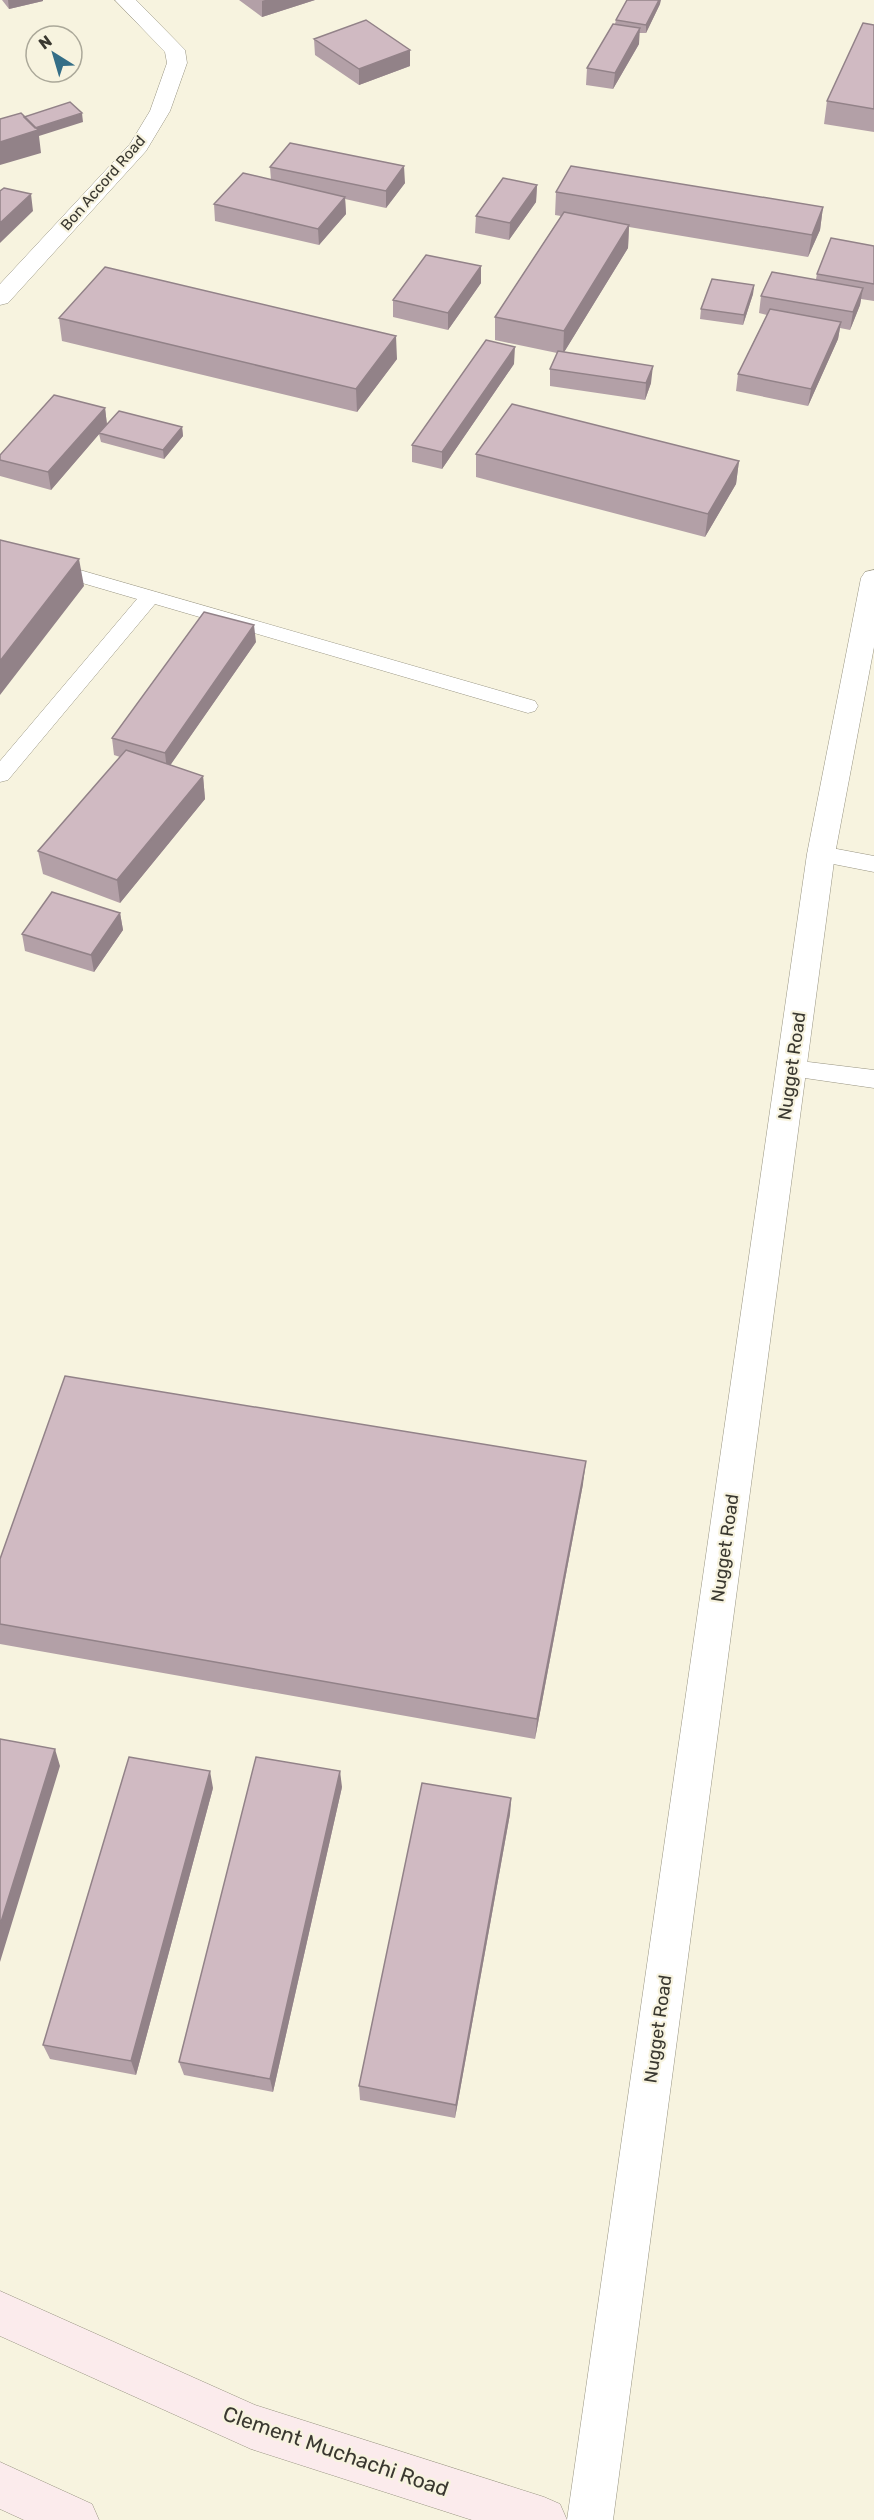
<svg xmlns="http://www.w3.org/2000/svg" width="874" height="2520" viewBox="0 0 874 2520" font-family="Rubik,sans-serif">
	<rect width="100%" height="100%" fill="#f7f3df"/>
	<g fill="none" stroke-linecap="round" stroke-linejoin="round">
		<g stroke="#989482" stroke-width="1">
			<path id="lane" d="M0,547L535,701L538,706L535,711L528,713L155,604L8,780L0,782V761L137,599L0,559Z
				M821,846L874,856V872L813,860L810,854L813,848Z
				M792,1060L874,1070V1088L784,1075L780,1069L784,1063Z"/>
		</g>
		<g stroke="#989482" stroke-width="1">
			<path id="street" d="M115,0H136L185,50L187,63L170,111L146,151L8,303L0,305V284L130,144L150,111L167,63L165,52Z
				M874,570V647L835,854L613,2520H567L807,854L861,578L865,572Z"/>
		</g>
		<g stroke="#989482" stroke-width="1">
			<path id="secondary" d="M0,2291L255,2405L544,2497L560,2504L567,2520H472L251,2449L0,2336Z
				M0,2462L92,2504L99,2520H24L0,2509Z"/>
		</g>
		<use href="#lane" fill="#fff" fill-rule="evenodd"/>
		<use href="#street" fill="#fff" fill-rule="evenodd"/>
		<use href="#secondary" fill="#fbebec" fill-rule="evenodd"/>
	</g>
	<path fill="#b3a0a7" d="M2,0H43V1L9,9Z
		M239,0H315L262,17Z
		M660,4L646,33H639V44L613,89L586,85L587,68L615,24L616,20Z
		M874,25V132L824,124L827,101Z
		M314,39L410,50V66L359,85L315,55Z
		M270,167L405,183L386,208L345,199L346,214L319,245L215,221L214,204L271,180Z
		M537,185L536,202L509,240L475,233L476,216Z
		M556,192L823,207L820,230L808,257L629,227L628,248L564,352L651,383L645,400L550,386V369L557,353L495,340V317L561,216L555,215Z
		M874,246V301L861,299L860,305L850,330L840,328L838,339L808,406L736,391L738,374L767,315L759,313L761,296L816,279L817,274Z
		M481,266V283L448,330L393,317V300Z
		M754,285L753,294L743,325L700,319L701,309Z
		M59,318L397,359L357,412L62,341Z
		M514,364L442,469L412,462V445Z
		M105,408L107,425L182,427L183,436L164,459L101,442L99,434L51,490L0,476V455Z
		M476,454L739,461L736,484L705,537L476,477Z
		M256,642L170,765L203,776L205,799L120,903L43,874L38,851L120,757L114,755L112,738Z
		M120,913L123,930L94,972L25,951L22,934Z
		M583,1484L535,1739L0,1644V1559Z
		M342,1787L273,2092L184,2075L179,2062Z
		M213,1788L136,2075L50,2059L43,2045Z
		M511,1798L510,1814L455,2118L360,2100L359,2086Z"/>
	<path fill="#928288" d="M8,0H43V1L9,9Z
		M265,0H315L262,17V1Z
		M659,0H661L660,4L646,33V25Z
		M640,28L639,44L613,89L615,73Z
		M410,50V66L359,85V69Z
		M82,113L83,122L39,136L41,153L0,165V142L28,130Z
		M404,166L405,183L386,208V191Z
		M537,185L536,202L509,240L510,223Z
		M31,194L33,211L0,243V223Z
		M345,197L346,214L319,245L318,229Z
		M823,207L820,230L808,257L812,235Z
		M629,225L628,248L563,354L564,331Z
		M481,266V283L448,330V313Z
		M754,285L753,294L743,325L744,315Z
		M863,288L860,305L850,330L853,312Z
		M841,322L838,339L808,406L811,389Z
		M396,336L397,359L357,412L356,389Z
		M515,347L514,364L442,469V452Z
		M653,366L651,383L645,400L646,383Z
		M105,408L107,425L51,490L48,472Z
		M182,427L183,436L164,459L163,450Z
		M739,461L736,484L705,537L708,514Z
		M79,559L84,586L0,695V661Z
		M254,625L256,642L167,770L165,753Z
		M203,776L205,799L120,903L117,880Z
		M120,913L123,930L94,972L91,955Z
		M586,1461L583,1484L535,1739L537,1719Z
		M55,1749L60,1766L0,1962V1925Z
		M210,1771L213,1788L136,2075L131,2061Z
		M340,1771L342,1787L273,2092L270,2079Z
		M511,1798L510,1814L455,2118L456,2105Z"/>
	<path fill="#d0bac2" stroke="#928288" stroke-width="1.5" d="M627,0H659L646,25L616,20Z
		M366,20L410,50L359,69L314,39Z
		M863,23L874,25V109L827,101Z
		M613,24L640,28L615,73L587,68Z
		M70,102L82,113L35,128L24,117Z
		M21,113L38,130L0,142V119Z
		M290,143L404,166L386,191L270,167Z
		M571,166L823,207L812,235L556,192Z
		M243,173L345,197L318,229L214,204Z
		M503,178L537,185L510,223L476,216Z
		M4,188L31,194L0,223V191Z
		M564,212L629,225L564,331L495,317Z
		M831,238L874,246V284L817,274Z
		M426,255L481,266L448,313L393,300Z
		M105,267L396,336L356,389L59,318Z
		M772,272L863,288L853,312L761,296Z
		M712,279L754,285L744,315L701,309Z
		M770,309L841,322L811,389L738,374Z
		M486,340L515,347L442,452L412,445Z
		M558,351L653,366L646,383L550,369Z
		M54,395L105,408L48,472L0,460V455Z
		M512,404L739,461L708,514L476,454Z
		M119,411L182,427L163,450L99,433Z
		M0,540L79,559L0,661Z
		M204,612L254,625L165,753L112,738Z
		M126,750L203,776L117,880L38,851Z
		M52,892L120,913L91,955L22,934Z
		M65,1376L586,1461L537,1719L0,1624V1559Z
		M0,1739L55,1749L0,1925Z
		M129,1757L210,1771L131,2061L43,2045Z
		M256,1757L340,1771L270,2079L179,2062Z
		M422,1783L511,1798L456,2105L359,2086Z"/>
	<g text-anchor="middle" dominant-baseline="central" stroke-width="4.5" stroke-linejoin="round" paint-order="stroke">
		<g font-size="15" fill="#3a3830" stroke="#f7f3df">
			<text transform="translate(103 183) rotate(-49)">Bon Accord Road</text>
		</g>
		<g font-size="18" fill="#3a3830" stroke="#f7f3df">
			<text transform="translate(792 1066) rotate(-82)">Nugget Road</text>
			<text transform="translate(725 1548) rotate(-82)">Nugget Road</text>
			<text transform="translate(658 2029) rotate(-82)">Nugget Road</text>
		</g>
		<g font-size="21" fill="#3a3830" stroke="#f7f3df">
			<text transform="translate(336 2451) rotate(19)">Clement Muchachi Road</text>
		</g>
	</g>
	<g transform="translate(54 54) rotate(323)"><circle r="28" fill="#f7f3df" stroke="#aba899" stroke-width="1.5"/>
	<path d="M0-4.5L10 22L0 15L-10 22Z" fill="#346e87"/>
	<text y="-9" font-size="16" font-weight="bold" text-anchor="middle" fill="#3a3830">N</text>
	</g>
</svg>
